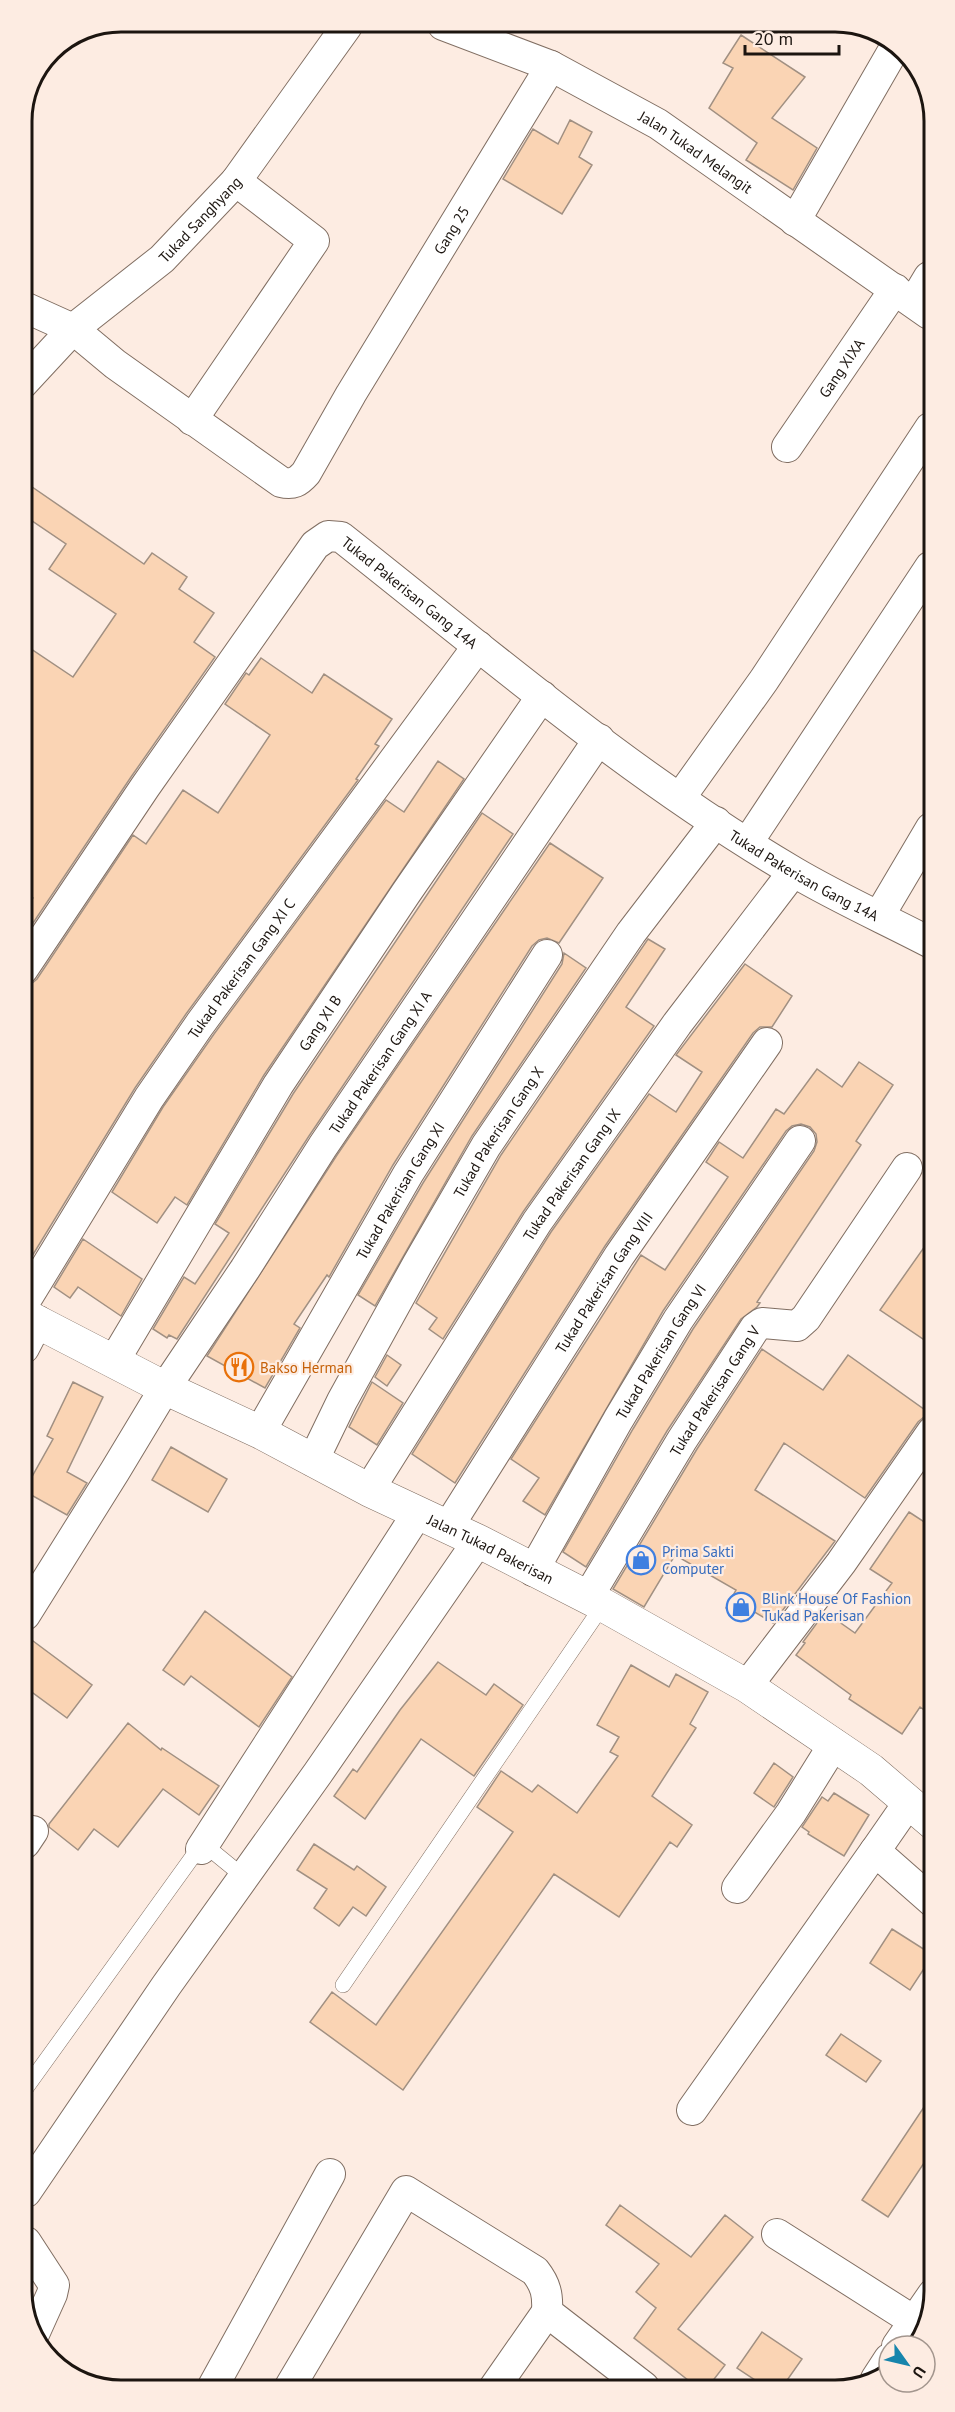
<svg xmlns="http://www.w3.org/2000/svg" width="955" height="2412" viewBox="0 0 955 2412" font-family="'PT Sans',sans-serif">
	<rect width="100%" height="100%" fill="#fdece2"/>
	<path fill="#fad4b4" stroke="#a19082" stroke-width="1.5" d="M741,35L805,77L772,118L817,148L793,190L746,160L757,143L709,108L733,68L723,63Z
		M570,120L592,132L579,157L592,165L562,214L503,179L533,129L558,144Z
		M22,480L144,564L152,553L187,577L179,589L214,613L194,642L215,657L131,777L23,938V913L33,898L23,891L22,643L73,677L116,614L49,569L66,544L22,514Z
		M261,658L312,693L324,674L392,719L375,744L379,746L356,779L358,780L186,1014L135,1088L26,1266L24,1265L23,986L31,984L37,979L133,835L146,844L183,790L218,813L270,735L225,704L246,673L249,675Z
		M438,761L464,779L264,1075L187,1205L175,1197L157,1223L112,1192L163,1107L214,1034L386,800L404,812Z
		M482,813L513,834L309,1136L177,1339L169,1335L167,1338L153,1329L184,1277L195,1284L229,1233L215,1224L293,1094Z
		M550,843L603,878L559,943L547,938L539,940L532,946L393,1165L329,1277L327,1275L294,1324L300,1328L265,1388L207,1356L337,1155Z
		M648,939L665,949L626,1007L654,1026L523,1212L443,1339L429,1329L437,1318L416,1303L501,1155Z
		M564,953L586,968L472,1136L375,1306L358,1295L423,1183L562,964Z
		M745,964L792,996L772,1027H760L753,1033L605,1246L455,1483L412,1454L551,1232L649,1094L676,1112L702,1072L676,1055Z
		M859,1062L893,1085L856,1141L861,1145L757,1302L760,1303L757,1307L741,1319L667,1431L586,1567L563,1552L633,1429L693,1329L814,1151L817,1142L816,1134L810,1127L801,1124L792,1126L786,1131L663,1311L545,1515L523,1501L539,1478L511,1459L641,1255L665,1270L728,1177L706,1162L719,1142L743,1158L776,1109L784,1114L817,1069L842,1087Z
		M932,1236V1345L880,1310Z
		M83,1239L142,1279L121,1316L78,1287L70,1298L54,1287Z
		M762,1349L823,1390L848,1355L932,1415L924,1417L918,1422L865,1498L784,1443L755,1490L835,1541L773,1623L753,1611L748,1620L726,1608L736,1590L675,1555L644,1607L613,1589L697,1449Z
		M387,1355L401,1365L387,1386L375,1377Z
		M73,1382L103,1397L67,1472L87,1483L67,1515L24,1491L53,1439L47,1436Z
		M372,1382L403,1403L377,1445L349,1427Z
		M171,1447L227,1479L208,1512L152,1480Z
		M909,1512L932,1527L933,1716L920,1707L902,1734L849,1699L851,1695L796,1655L805,1643L803,1642L825,1612L855,1633L892,1583L870,1569Z
		M205,1611L292,1677L259,1727L191,1676L184,1685L163,1670Z
		M25,1635L92,1685L67,1718L25,1687Z
		M438,1662L486,1695L494,1684L523,1705L474,1776L421,1739L365,1819L334,1796L353,1769L357,1772L400,1710Z
		M631,1665L669,1687L676,1674L708,1692L690,1724L696,1728L652,1796L692,1825L677,1847L670,1842L619,1917L554,1874L403,2090L310,2022L332,1992L376,2025L513,1832L477,1807L501,1771L532,1792L538,1785L577,1813L618,1756L610,1752L619,1737L597,1725Z
		M128,1723L161,1750L162,1748L219,1786L199,1815L163,1789L118,1847L94,1829L78,1850L49,1827V1824Z
		M774,1763L793,1777L774,1807L754,1793Z
		M834,1793L869,1815L844,1856L808,1834L809,1832L802,1827L822,1797L828,1801Z
		M314,1844L354,1870L357,1866L386,1887L366,1916L353,1907L339,1926L314,1908L327,1889L297,1870Z
		M892,1929L933,1955L910,1990L870,1963Z
		M841,2034L881,2061L866,2082L826,2055Z
		M934,2092V2148L888,2217L862,2200Z
		M620,2205L691,2257L725,2215L753,2237L678,2329L725,2365L708,2387H697L634,2338L656,2308L636,2292L659,2264L606,2225Z
		M762,2332L802,2359L783,2386H764L737,2368Z"/>
	<g fill="none" stroke-linecap="round" stroke-linejoin="round">
		<g stroke="#806e62" stroke-width="16">
			<path id="service" d="M343,1985L603,1605
				M26,2088L196,1852L206,1848L211,1850L244,1877"/>
		</g>
		<g stroke="#806e62" stroke-width="32">
			<g id="minor">
				<path id="s1" d="M443,25L551,66L658,124L929,314"/>
				<path d="M795,221L897,44"/>
				<path d="M914,302L929,277"/>
				<path id="s2" d="M22,306L73,329L115,364L281,482C293,485 298,482 306,473L351,394L551,66"/>
				<path id="s3" d="M22,384L73,329L162,259L236,181L347,26"/>
				<path d="M192,420L314,241L236,181"/>
				<path id="s4" d="M787,447L895,289"/>
				<path d="M680,798L764,680L930,428"/>
				<path d="M748,842L930,567"/>
				<path d="M879,916L931,828"/>
				<path id="s5" d="M23,969L145,787L315,545L328,536L341,537C488,653 632,777 794,872C838,898 885,919 931,943"/>
				<path id="s6" d="M24,1303L149,1098L200,1024L478,646"/>
				<path d="M24,1348L38,1321"/>
				<path id="s7" d="M114,1361L278,1085L406,893L542,696"/>
				<path id="s8" d="M260,1432L408,1174L547,955"/>
				<path id="s9" d="M313,1461L342,1401L417,1265L486,1146L631,933L716,822"/>
				<path id="s10" d="M369,1490L537,1222L677,1024L793,872"/>
				<path id="s11" d="M448,1527L619,1256L767,1043"/>
				<path id="s12" d="M533,1571L618,1420L678,1320L800,1141"/>
				<path id="s13" d="M588,1597L682,1440L755,1328L762,1323L797,1326L806,1318L907,1168"/>
				<path id="s14" d="M25,1615L115,1471L165,1388L245,1269L323,1146L599,739"/>
				<path d="M747,1686L841,1563L932,1432"/>
				<path d="M25,1843L33,1831"/>
				<path d="M201,1849L417,1514"/>
				<path d="M875,1851L909,1802"/>
				<path d="M737,1888L791,1813L834,1744"/>
				<path d="M692,2110L875,1851L933,1902"/>
				<path d="M26,2192L166,1986L318,1773L478,1541"/>
				<path d="M777,2234L914,2321"/>
				<path d="M26,2242L54,2285L52,2294L34,2334"/>
				<path d="M897,2346L933,2294"/>
				<path d="M876,2379L889,2359"/>
				<path d="M494,2388L547,2312"/>
				<path d="M211,2390L330,2174"/>
				<path d="M288,2390L406,2191L535,2271C546,2285 548,2295 547,2312L644,2387"/>
			</g>
		</g>
		<g stroke="#806e62" stroke-width="34">
			<g id="tertiary">
				<path id="s15" d="M24,1315L165,1388L260,1432L369,1490L478,1541L603,1605L747,1686L871,1770L933,1823"/>
			</g>
		</g>
		<use href="#service" stroke="#fff" stroke-width="15"/>
		<use href="#minor" stroke="#fff" stroke-width="30"/>
		<use href="#tertiary" stroke="#fff" stroke-width="33"/>
	</g>
	<defs>
		<g id="restaurant-ring" transform="scale(1.5)"><circle r="9.5" fill="#fdece2" stroke="#e8710a" stroke-width="1.5"/><path d="M-5-6h1v4h1v-4h1v4h1v-4h1v5L-1.5 .5V6h-2V.5L-5-1ZM5-6V6H3V1.5H1.5Q1.5-4 5-6Z" fill="#e8710a"/></g>
		<g id="shop-ring" transform="scale(1.5)"><circle r="9.5" fill="#fdece2" stroke="#3f7fe0" stroke-width="1.5"/><path d="M-5-2.5h2.3a2.7 3.5 0 0 1 5.4 0H5L5.5 6h-11ZM-1.5-2.5h3a1.5 2.3 0 0 0-3 0Z" fill="#3f7fe0"/></g>
	</defs>
	<g fill-rule="evenodd">
		<use href="#restaurant-ring" x="239" y="1367"/>
		<use href="#shop-ring" x="641" y="1560"/>
		<use href="#shop-ring" x="741" y="1607"/>
	</g>
	<g text-anchor="middle" dominant-baseline="central" stroke-width="4.5" stroke-linejoin="round" paint-order="stroke">
		<g font-size="15" fill="#1c1510" stroke="#fdece2">
			<text stroke="none"><textPath href="#s1" startOffset="284">Jalan Tukad Melangit</textPath></text>
			<text stroke="none"><textPath href="#s3" startOffset="243">Tukad Sanghyang</textPath></text>
			<text stroke="none"><textPath href="#s2" startOffset="626">Gang 25</textPath></text>
			<text stroke="none"><textPath href="#s4" startOffset="96">Gang XIXA</textPath></text>
			<text stroke="none"><textPath href="#s5" startOffset="632">Tukad Pakerisan Gang 14A</textPath></text>
			<text stroke="none"><textPath href="#s5" startOffset="1118">Tukad Pakerisan Gang 14A</textPath></text>
			<text stroke="none"><textPath href="#s6" startOffset="399">Tukad Pakerisan Gang XI C</textPath></text>
			<text stroke="none"><textPath href="#s7" startOffset="396">Gang XI B</textPath></text>
			<text stroke="none"><textPath href="#s14" startOffset="657">Tukad Pakerisan Gang XI A</textPath></text>
			<text stroke="none"><textPath href="#s9" startOffset="378">Tukad Pakerisan Gang X</textPath></text>
			<text stroke="none"><textPath href="#s10" startOffset="375">Tukad Pakerisan Gang IX</textPath></text>
			<text stroke="none"><textPath href="#s8" startOffset="279">Tukad Pakerisan Gang XI</textPath></text>
			<text stroke="none"><textPath href="#s11" startOffset="290">Tukad Pakerisan Gang VIII</textPath></text>
			<text stroke="none"><textPath href="#s12" startOffset="254">Tukad Pakerisan Gang VI</textPath></text>
			<text stroke="none"><textPath href="#s13" startOffset="242">Tukad Pakerisan Gang V</textPath></text>
			<text stroke="none"><textPath href="#s15" startOffset="522">Jalan Tukad Pakerisan</textPath></text>
		</g>
		<g font-size="15" fill="#c56008" stroke="#fdece2" text-anchor="start">
			<text x="260" y="1367">Bakso Herman</text>
		</g>
		<g font-size="15" fill="#366cbe" stroke="#fdece2" text-anchor="start">
			<text x="662" y="1551">Prima Sakti<tspan x="662" dy="17">Computer</tspan></text>
			<text x="762" y="1598">Blink House Of Fashion<tspan x="762" dy="17">Tukad Pakerisan</tspan></text>
		</g>
	</g>
	<path d="M0 0H955V2412H0ZM121 32H835A89 89 0 0 1 924 121V2291A89 89 0 0 1 835 2380H121A89 89 0 0 1 32 2291V121A89 89 0 0 1 121 32Z" fill="#fdece2" fill-rule="evenodd"/>
	<path fill="none" stroke="#1c1510" stroke-width="3" d="M121 32H835A89 89 0 0 1 924 121V2291A89 89 0 0 1 835 2380H121A89 89 0 0 1 32 2291V121A89 89 0 0 1 121 32Z"/>
	<g transform="translate(907 2364) rotate(124)"><circle r="28" fill="#fdece2" stroke="#a3968e" stroke-width="1.5"/>
	<path d="M0-4.5L10 22L0 15L-10 22Z" fill="#1785ac"/>
	<text y="-9" font-size="16" font-weight="bold" text-anchor="middle" fill="#1c1510">U</text>
	</g>
	<path d="M745 45v9h94v-9" fill="none" stroke="#1c1510" stroke-width="3"/>
	<text x="754" y="45" font-size="18" fill="#1c1510" stroke="#fdece2" stroke-width="4.5" paint-order="stroke">20 m</text>
</svg>
